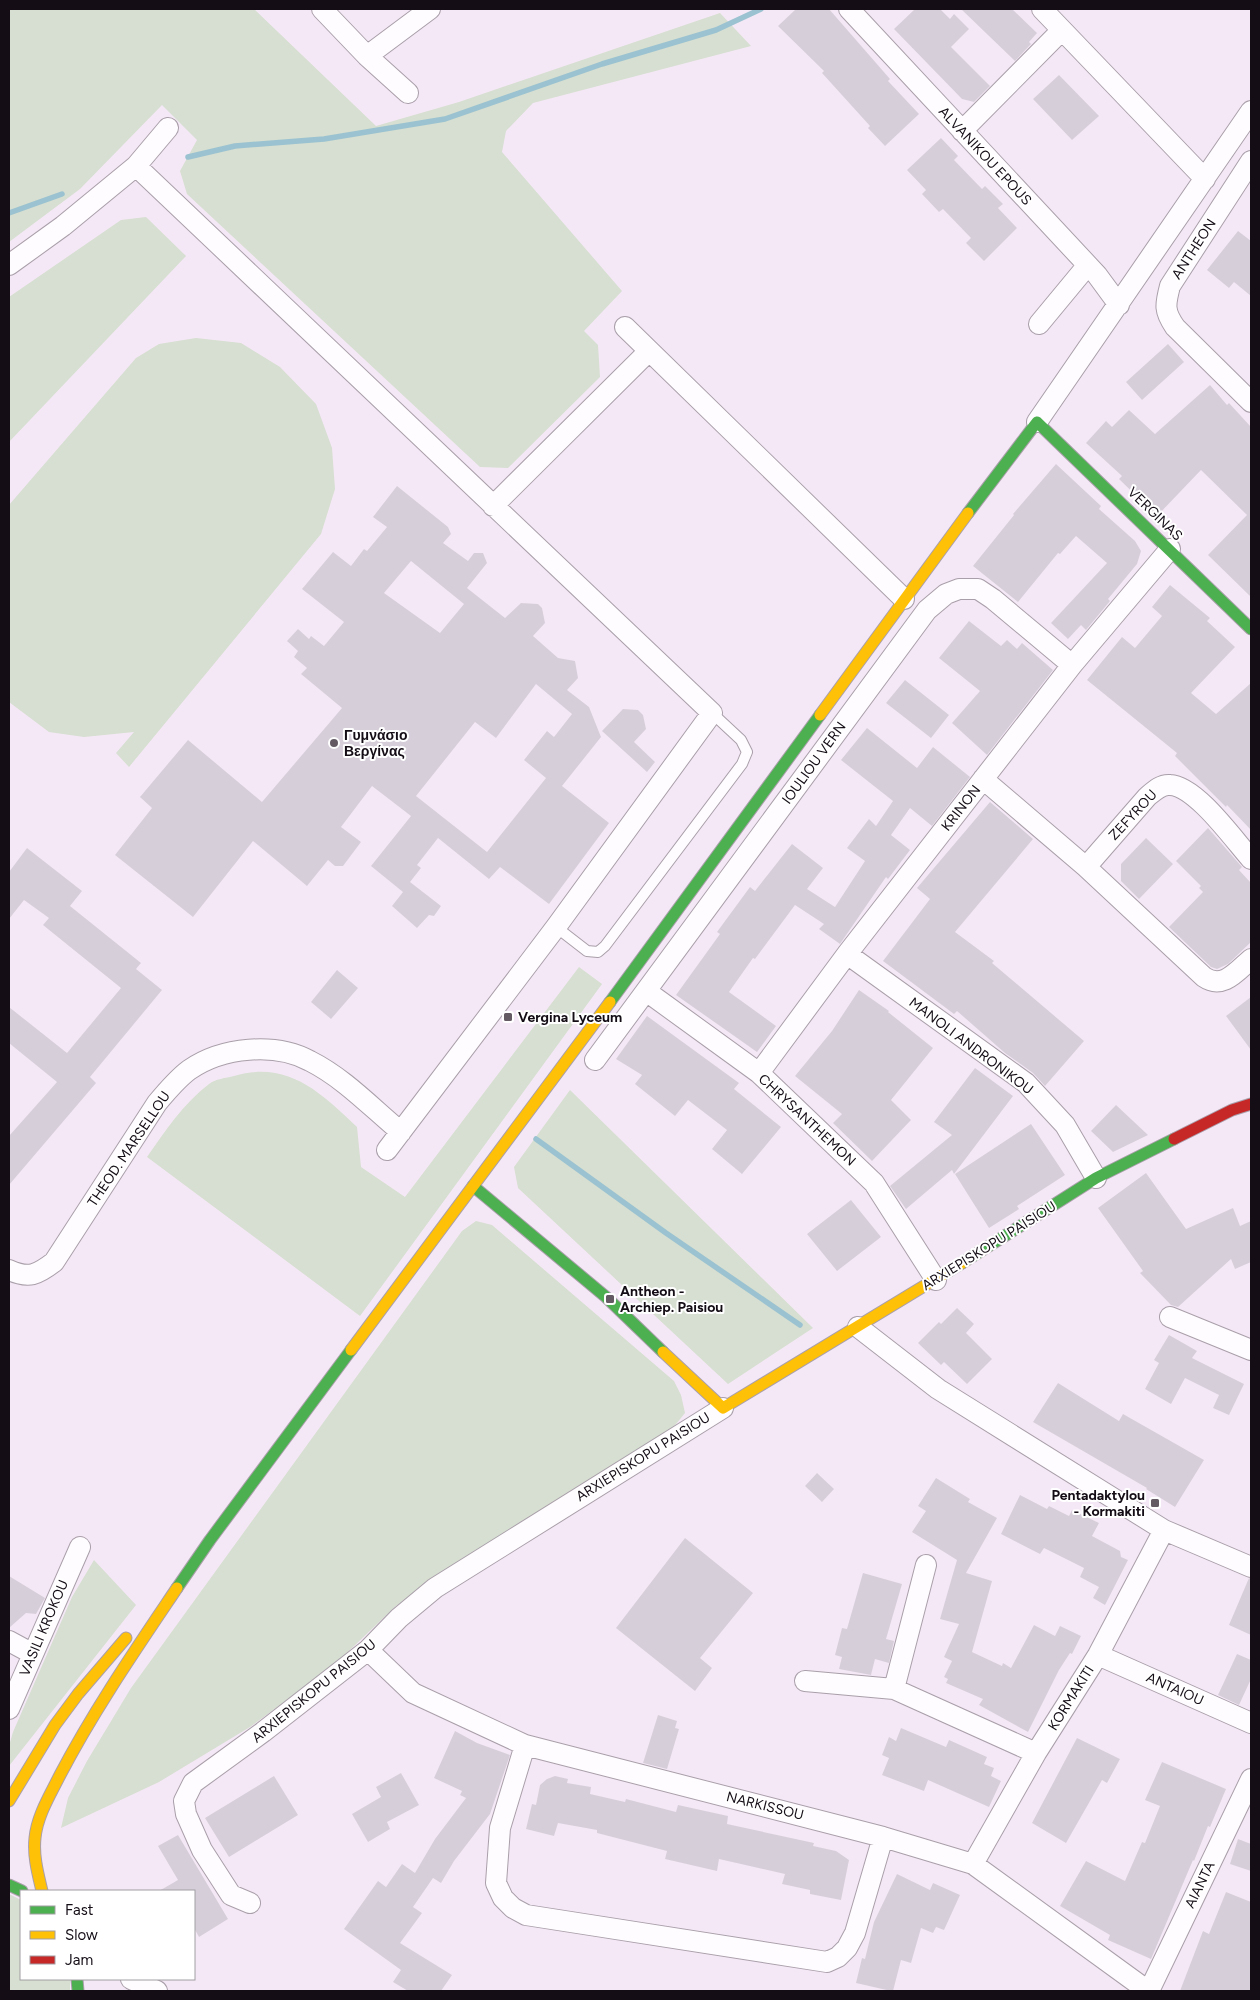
<svg xmlns="http://www.w3.org/2000/svg" width="1260" height="2000" viewBox="0 0 1260 2000" font-family="Figtree,sans-serif">
	<rect width="100%" height="100%" fill="#f5e8f6"/>
	<path fill="#d6dfd1" d="M9,9H254L376,126L459,102L720,13L751,46L533,103L506,131L502,152L622,291L584,331L598,345L600,377L508,468L480,467L187,194L180,171L197,140L162,105L80,189L9,242Z
		M146,217L186,256L9,442V297L121,220Z
		M196,338L241,343L280,367L316,404L332,448L335,489L321,534L129,767L116,753L134,732L84,737L49,732L9,702V505L136,358L159,344Z
		M579,967L602,984L360,1316L147,1157C165,1131 183,1104 209,1084C215,1079 226,1078 234,1076C288,1060 321,1093 357,1127L361,1167L405,1197Z
		M570,1090L813,1328L728,1384L518,1188L514,1167Z
		M476,1221L492,1225L674,1381L681,1395L685,1413L672,1429L489,1543L396,1606L331,1668L250,1727L159,1782L61,1828L68,1798L87,1761L131,1688L462,1231Z
		M94,1560L136,1605L9,1766V1746L13,1732L72,1597Z
		M9,1894L21,1900V1979H70V1991H9Z"/>
	<g fill="none" stroke-linecap="round" stroke-linejoin="round">
		<path stroke="#9bc2d0" stroke-width="5.5" d="M188,157L235,146L324,139L445,119L602,64L716,30L761,9
			M9,213L62,194
			M536,1139L666,1233L800,1325"/>
	</g>
	<path fill="#d6cfda" fill-rule="evenodd" d="M796,9H829L890,79L888,81L919,114L885,146L868,128L870,126L822,73L824,71L778,26Z
		M915,9H940L950,19L954,14L969,29L951,47L990,86L974,102L962,99L894,29Z
		M961,9H1012L1037,33L1029,42L1031,44L1015,61Z
		M1059,75L1099,116L1072,140L1033,99Z
		M941,138L958,156L954,160L982,189L985,186L1003,204L998,208L1017,228L984,261L966,243L971,238L943,209L939,212L922,194L926,190L907,170Z
		M1238,231L1251,241V296L1234,282L1229,288L1207,270Z
		M1168,344L1184,362L1142,400L1126,382Z
		M1210,385L1227,405L1229,403L1251,427V597L1208,555L1247,515L1201,470L1157,516L1119,479L1122,476L1086,443L1106,421L1112,427L1129,410L1155,434Z
		M1056,464L1101,506L1099,509L1135,541L1141,551L1137,564L1108,599L1110,601L1086,630L1081,625L1068,639L1051,623L1107,563L1076,536L1060,554L1058,553L1018,602L973,566L1014,515L1013,514Z
		M397,486L448,527L451,534L443,543L468,561L474,553H483L487,563L467,588L505,618L521,603L538,604L542,608L545,623L533,636L558,658L575,661L578,678L567,690L589,707L601,737L562,786L609,823L549,904L500,867L489,879L438,838L417,865L421,868L410,882L441,906L434,916L429,915L417,928L392,906L403,892L371,866L411,816L372,786L341,827L361,842L343,866H335L328,860L307,886L253,841L193,917L115,855L152,808L140,797L188,740L262,802L342,708L301,674L307,668L294,657L298,651L287,641L298,629L309,639L311,636L324,646L344,622L302,589L333,552L351,566L364,549L367,551L387,527L373,517ZM411,561L464,604L440,633L384,593ZM536,684L572,714L554,737L547,731L524,760L546,778L487,852L416,796L475,722L496,738Z
		M1170,585L1210,618L1207,621L1235,647L1191,693L1216,714L1251,683V830L1227,805L1226,807L1175,756L1177,753L1087,680L1122,637L1135,648L1162,616L1152,607Z
		M969,621L1001,646L1007,640L1017,649L1022,643L1053,670L987,755L952,723L980,691L939,658Z
		M905,680L949,715L931,738L886,703Z
		M623,709L638,710L643,715L646,729L634,742L655,762L647,772L602,731Z
		M867,728L917,768L933,747L970,777L932,826L910,808L891,835L910,850L888,879L886,877L840,944L819,929L824,924L795,905L755,959L753,958L729,992L776,1026L757,1052L676,995L720,934L717,932L750,887L755,891L792,844L823,868L807,889L835,907L865,861L847,848L869,819L876,826L893,801L841,760Z
		M990,802L1033,839L955,932L994,961L992,963L1084,1041L1045,1086L1033,1073L1005,1053L957,1011L954,1014L883,961L930,899L917,888Z
		M1208,828L1242,867L1239,870L1251,883V942L1228,964L1217,969L1211,967L1169,927L1203,892L1199,888L1201,886L1176,861Z
		M1146,838L1173,864L1139,899L1121,881V864Z
		M27,848L82,891L70,906L141,963L136,969L162,990L90,1077L96,1083L9,1185V1136L57,1082L9,1043V1007L67,1053L121,988L43,925L49,918L24,900L9,919V872Z
		M337,970L358,988L331,1019L311,1002Z
		M859,990L889,1011L888,1012L933,1048L891,1100L911,1120L872,1161L833,1123L842,1114L795,1076L832,1031Z
		M1251,997V1050L1226,1016Z
		M647,1016L739,1083L734,1089L781,1127L742,1174L712,1149L727,1130L688,1100L675,1116L635,1084L642,1075L616,1059Z
		M975,1068L1013,1096L954,1174L952,1170L906,1209L890,1186L952,1135L934,1122Z
		M1116,1105L1148,1135L1113,1152L1091,1131Z
		M1031,1124L1065,1175L1017,1206L1019,1209L989,1228L955,1174Z
		M1146,1173L1186,1229L1233,1208L1240,1226L1251,1221V1262L1235,1269L1231,1259L1178,1307L1171,1305L1140,1273L1143,1271L1098,1208Z
		M851,1200L881,1237L837,1271L807,1234Z
		M957,1308L974,1324L966,1333L992,1359L967,1384L944,1362L941,1365L918,1343L939,1322L941,1324Z
		M1169,1335L1197,1351L1192,1358L1244,1384L1229,1415L1213,1408L1219,1395L1185,1378L1171,1404L1145,1389L1159,1363L1154,1360Z
		M1058,1383L1119,1421L1123,1414L1204,1460L1175,1507L1146,1489L1147,1488L1033,1422Z
		M817,1473L834,1489L822,1502L805,1486Z
		M936,1478L970,1499L968,1502L997,1518L966,1573L992,1581L972,1652L1002,1666L1003,1663L1011,1668L1034,1625L1055,1636L1060,1626L1081,1636L1072,1654L1070,1653L1059,1670L1028,1732L979,1705L983,1699L946,1683L948,1679L944,1677L952,1661L944,1657L959,1624L940,1619L957,1560L912,1532L926,1511L918,1506Z
		M1020,1495L1047,1509L1049,1506L1069,1516L1072,1510L1099,1523L1092,1536L1120,1551L1121,1557L1128,1560L1105,1605L1093,1598L1099,1587L1080,1577L1084,1568L1044,1548L1040,1554L1001,1534Z
		M685,1538L753,1593L700,1658L712,1668L695,1691L616,1628Z
		M863,1573L902,1584L886,1639L894,1641L889,1663L875,1659L871,1675L839,1669L842,1657L835,1655L842,1628L847,1629Z
		M9,1576L45,1598L36,1614L26,1613L9,1628Z
		M1249,1578L1251,1579V1635L1229,1625Z
		M1237,1654L1251,1660V1679L1239,1705L1218,1695Z
		M658,1715L677,1721L675,1728L679,1729L667,1769L643,1763Z
		M901,1728L946,1747L949,1740L987,1757L984,1764L994,1768L991,1776L1001,1781L989,1807L928,1780L924,1791L882,1775L889,1758L882,1755L889,1737L896,1741Z
		M455,1731L477,1743L510,1755L490,1814L454,1861L441,1883L433,1878L413,1907L422,1913L400,1943L452,1975L441,1991H408L393,1982L401,1970L344,1929L378,1881L386,1887L402,1864L415,1873L435,1839L466,1798L460,1795L462,1791L434,1778Z
		M1077,1738L1120,1759L1107,1783L1102,1780L1066,1843L1032,1823Z
		M1162,1762L1226,1789L1210,1827L1208,1826L1194,1861L1193,1860L1151,1959L1108,1940L1110,1935L1060,1906L1086,1861L1125,1881L1142,1842L1145,1843L1160,1806L1145,1800Z
		M401,1773L419,1805L387,1822L390,1829L368,1842L352,1814L381,1797L376,1787Z
		M274,1776L298,1815L229,1857L205,1818Z
		M555,1776L568,1779L567,1783L591,1787L590,1794L625,1802L626,1799L676,1812L678,1805L728,1816L727,1824L814,1843L813,1846L836,1851L849,1860L841,1900L810,1894V1890L782,1884L785,1874L719,1859L717,1871L665,1859L667,1851L597,1833V1830L558,1823L554,1836L526,1829L532,1804L536,1805L540,1785L547,1779Z
		M178,1835L228,1919L199,1937L194,1928V1891H159L178,1880L158,1846Z
		M1238,1839L1251,1844V1871L1230,1864Z
		M897,1874L930,1890L933,1883L960,1895L944,1930L936,1927L933,1933L921,1928L911,1963L901,1960L893,1991H891L856,1983L862,1958L865,1959L874,1922Z
		M1226,1892L1251,1902V1991H1180L1203,1931L1209,1934Z"/>
	<g fill="none" stroke-linecap="round" stroke-linejoin="round">
		<g stroke="#a99faa" stroke-width="12">
			<path id="lane" d="M556,927L587,951L598,952L605,946L742,764L747,752L741,740L712,713"/>
		</g>
		<g stroke="#a99faa" stroke-width="22">
			<path id="street" d="M322,9L367,56L408,93
				M849,9L1097,275L1119,305
				M1042,9L1205,179
				M367,56L430,9
				M962,131L1062,30
				M1251,161L1170,286C1165,305 1164,311 1175,327L1251,402
				M136,166L712,713L556,927L387,1150
				M9,265L63,226L136,166L168,128
				M1039,324L1087,266
				M625,327L904,599
				M1037,422L1251,111
				M493,506L649,351
				M983,779L1086,867L1204,977C1223,990 1237,971 1251,959
				M1086,867L1147,797C1154,791 1161,784 1170,785C1196,786 1234,840 1251,859
				M847,954L1026,1083L1065,1125L1096,1178
				M646,991L759,1073L874,1183L936,1280
				M595,1060L927,610L946,594L959,589H978L993,599L1072,665
				M759,1073L847,954L1072,665L1170,549
				M9,1270C29,1279 37,1275 54,1262L157,1103C167,1091 177,1079 189,1070C222,1047 275,1042 310,1061C344,1078 372,1108 401,1132
				M1170,1317L1251,1350
				M858,1327L938,1389L1164,1530L1251,1567
				M9,1641L33,1654
				M368,1650L413,1693L525,1745L883,1837L973,1864L1148,1991
				M1098,1655L1251,1723
				M805,1681L894,1689L1036,1753
				M894,1689L926,1565
				M9,1709L80,1547
				M525,1745L500,1828L496,1883L503,1898L513,1908L526,1915L827,1962L838,1957L847,1948L855,1933L883,1837
				M973,1864L1036,1753L1098,1655L1164,1530
				M250,1903L231,1895L202,1850L186,1814L184,1801L193,1783L263,1732L368,1650L399,1618L435,1588L723,1408
				M131,1979L157,1991
				M1149,1991L1251,1779"/>
		</g>
		<g stroke="#a99faa" stroke-width="13">
			<path id="fast" d="M968,513L1037,422L1251,629
				M610,1002L820,715
				M473,1186L606,1297L663,1352
				M962,1263L1096,1178L1174,1139
				M177,1588L210,1540L351,1350
				M9,1885L22,1891
				M77,1979L78,1991"/>
		</g>
		<g stroke="#a99faa" stroke-width="13">
			<path id="slow" d="M820,715L968,513
				M351,1350L610,1002
				M663,1352L723,1408L962,1263
				M9,1801L55,1725L78,1694L126,1638
				M42,1891C38,1874 33,1856 35,1838C37,1816 50,1795 60,1775C94,1710 136,1649 177,1588"/>
		</g>
		<g stroke="#a99faa" stroke-width="13">
			<path id="jam" d="M1174,1139L1232,1110L1251,1104"/>
		</g>
		<use href="#lane" stroke="#fefcfe" stroke-width="10"/>
		<use href="#street" stroke="#fefcfe" stroke-width="20"/>
		<use href="#fast" stroke="#4caf50" stroke-width="11"/>
		<use href="#slow" stroke="#ffc107" stroke-width="11"/>
		<use href="#jam" stroke="#c62828" stroke-width="11"/>
	</g>
	<g fill="#635a64" stroke="#fff" stroke-width="2">
		<circle cx="334" cy="743" r="5"/>
		<rect x="503" y="1012" width="10" height="10" rx="2.5"/>
		<rect x="605" y="1294" width="10" height="10" rx="2.5"/>
		<rect x="1150" y="1498" width="10" height="10" rx="2.5"/>
	</g>
	<g text-anchor="middle" dominant-baseline="central" stroke-width="4" stroke-linejoin="round" paint-order="stroke">
		<g font-size="14" fill="#140d16" stroke="#fff">
			<text transform="translate(985 156) rotate(47)">ALVANIKOU EPOUS</text>
			<text transform="translate(1194 249) rotate(-57)">ANTHEON</text>
			<text transform="translate(1155 514) rotate(44)">VERGINAS</text>
			<text transform="translate(814 763) rotate(-54)">IOULIOU VERN</text>
			<text transform="translate(961 808) rotate(-52)">KRINON</text>
			<text transform="translate(1133 815) rotate(-47)">ZEFYROU</text>
			<text transform="translate(971 1046) rotate(37)">MANOLI ANDRONIKOU</text>
			<text transform="translate(807 1120) rotate(43)">CHRYSANTHEMON</text>
			<text transform="translate(129 1149) rotate(-56)">THEOD. MARSELLOU</text>
			<text transform="translate(989 1246) rotate(-32)">ARXIEPISKOPU PAISIOU</text>
			<text transform="translate(643 1457) rotate(-32)">ARXIEPISKOPU PAISIOU</text>
			<text transform="translate(44 1628) rotate(-67)">VASILI KROKOU</text>
			<text transform="translate(1175 1689) rotate(24)">ANTAIOU</text>
			<text transform="translate(314 1691) rotate(-39)">ARXIEPISKOPU PAISIOU</text>
			<text transform="translate(1071 1698) rotate(-58)">KORMAKITI</text>
			<text transform="translate(765 1806) rotate(14)">NARKISSOU</text>
			<text transform="translate(1200 1885) rotate(-64)">AIANTA</text>
		</g>
		<g font-size="14" font-weight="bold" fill="#140d16" stroke="#fff" text-anchor="start">
			<text x="344" y="735">Γυμνάσιο<tspan x="344" dy="16">Βεργίνας</tspan></text>
			<text x="518" y="1017">Vergina Lyceum</text>
			<text x="620" y="1291">Antheon -<tspan x="620" dy="16">Archiep. Paisiou</tspan></text>
			<text x="1145" y="1495" text-anchor="end">Pentadaktylou<tspan x="1145" dy="16">- Kormakiti</tspan></text>
		</g>
	</g>
	<rect width="1260" height="2000" fill="none" stroke="#140d16" stroke-width="20"/>
	<rect x="20" y="1890" width="175" height="90" fill="#ffffff" stroke="#a19ea2"/>
	<rect x="30" y="1906" width="25" height="8" fill="#4caf50" stroke="#a19ea2"/>
	<text x="65" y="1915" font-size="15" fill="#140d16">Fast</text>
	<rect x="30" y="1931" width="25" height="8" fill="#ffc107" stroke="#a19ea2"/>
	<text x="65" y="1940" font-size="15" fill="#140d16">Slow</text>
	<rect x="30" y="1956" width="25" height="8" fill="#c62828" stroke="#a19ea2"/>
	<text x="65" y="1965" font-size="15" fill="#140d16">Jam</text>
</svg>
